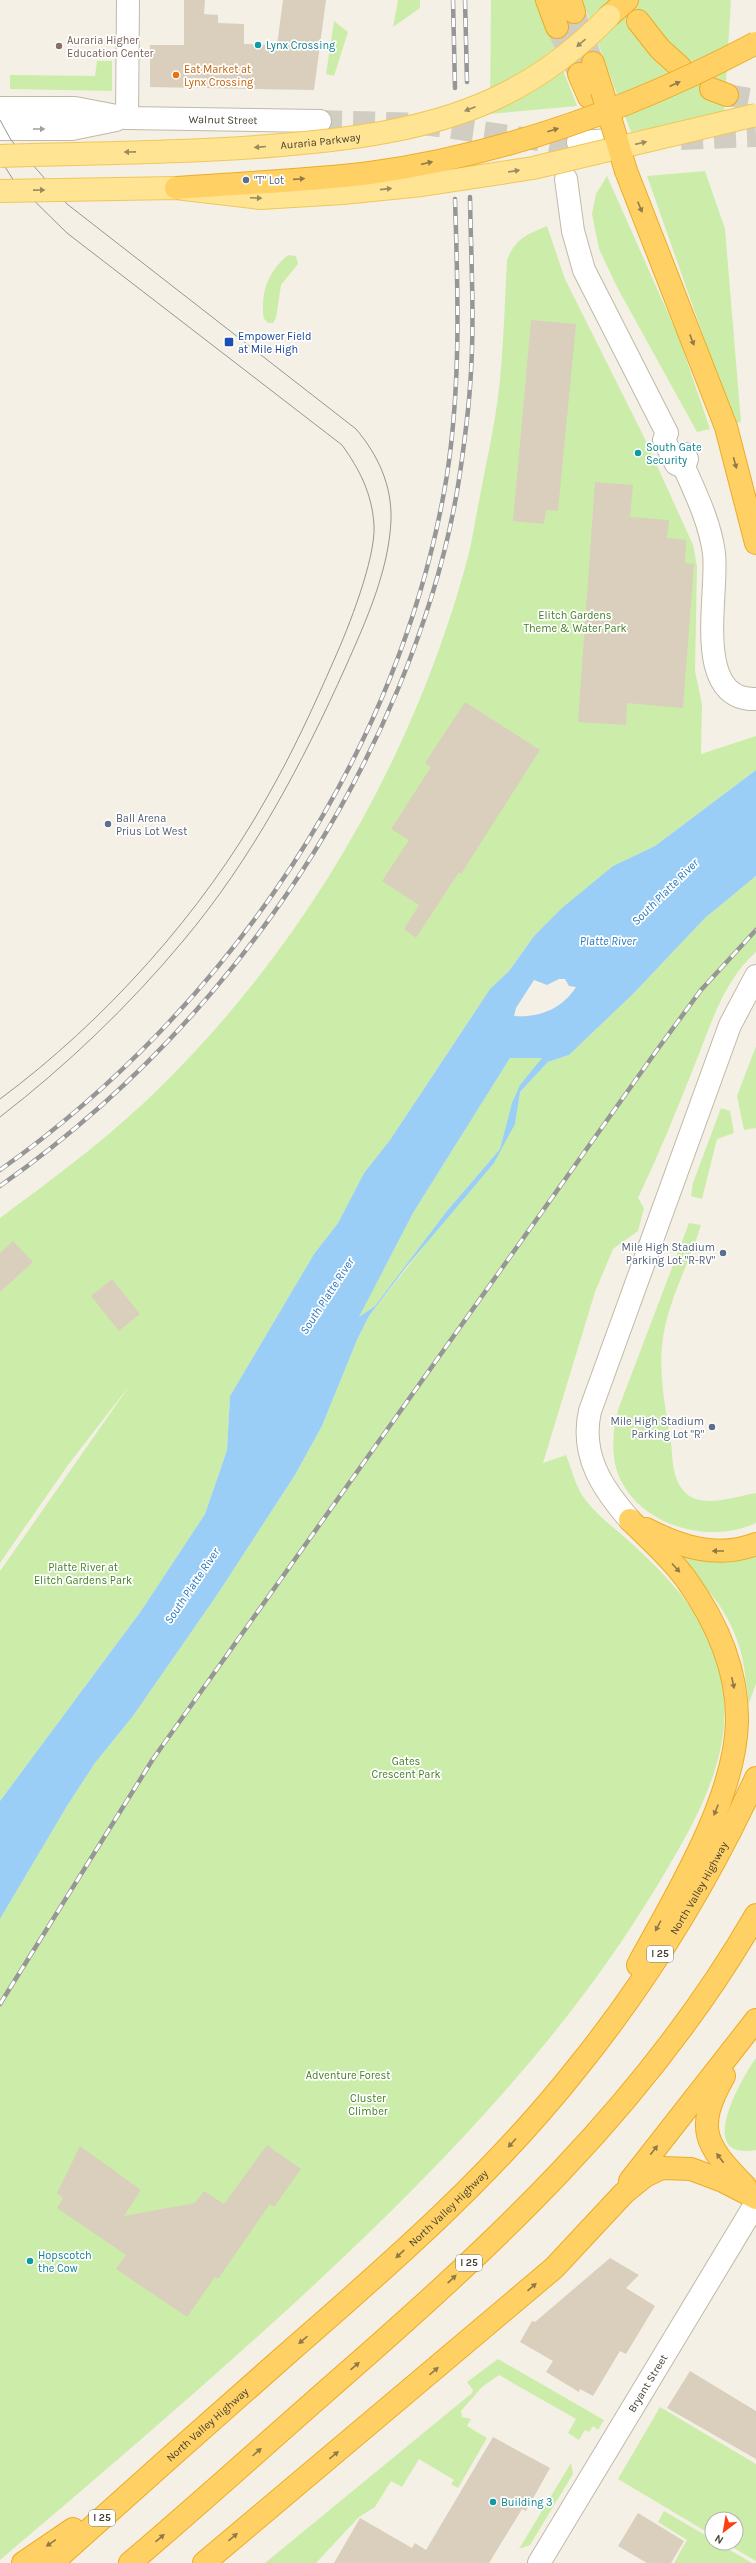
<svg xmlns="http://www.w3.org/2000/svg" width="756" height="2563" viewBox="0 0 756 2563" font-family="Karla,sans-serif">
	<rect width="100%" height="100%" fill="#f4f0e5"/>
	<path fill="#cceda9" d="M398,0H420V8L393,27Z
		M491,0H536L577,106L490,114Z
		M582,0H731L724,115L631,132Z
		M334,21L348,32L334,76L326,74Z
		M97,61H112V91L10,89V75L95,76Z
		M705,171L725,229L741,422L734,423L647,176Z
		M607,176L679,338L710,429L697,432L617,287L599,249L592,214L596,194Z
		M547,226L565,279L645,439L693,545L697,566L695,671L702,704L701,754L756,736V770L655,846L613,866L534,936L509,971L490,989L390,1140L364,1173L338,1223L314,1254L230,1396L227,1450L205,1514L141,1611L0,1801V1571L130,1385L68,1465L0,1563V1218C50,1181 100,1144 146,1101C300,955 413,762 468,557C473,537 476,516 480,496C488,454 498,411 501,368C504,332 505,296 507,260C516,238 526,235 547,226Z
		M288,255L296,256L298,264L281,285L276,318L273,323H268C263,319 263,316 263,309C262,287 271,269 288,255Z
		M756,876V952C722,982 710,1028 693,1069C676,1112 658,1156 638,1198L644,1208L638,1231L613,1249L595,1292L543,1463L566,1455C571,1467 575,1484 582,1495C594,1513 613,1527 629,1541C671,1579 709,1619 721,1677C737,1754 695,1822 657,1886C563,2042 434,2174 301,2297C203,2387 101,2474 0,2560V1919L67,1806L95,1763L133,1716L217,1595L295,1475L322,1426L357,1340L369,1316L499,1150L446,1212L375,1306L358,1318L413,1213L510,1058H543C524,1081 510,1096 508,1127L520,1092L548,1062L569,1055L633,994L705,918Z
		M756,1046V1128L744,1130L737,1096Z
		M721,1108L730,1111L734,1133L717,1139L702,1199L691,1196L693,1183Z
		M689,1223L701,1225C689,1265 666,1303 662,1346C659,1378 666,1411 671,1442C673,1461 672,1482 688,1495C705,1508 737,1496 756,1493V1523C706,1546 633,1524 616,1468C611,1448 613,1427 619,1407Z
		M661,1545L756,1552V1684L749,1703C746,1685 745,1666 740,1649C727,1604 696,1574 661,1545Z
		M756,2058V2150C693,2161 742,2078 756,2058Z
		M498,2359L604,2420L598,2430L593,2426L589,2432L585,2430L579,2440L568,2433L576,2419L499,2375L482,2387L461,2411L462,2417L471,2419L467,2426L487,2438L458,2488L451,2484L454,2480L419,2459L402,2487L391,2481L375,2507L359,2517L316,2563H265L472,2393L473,2390L467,2382Z
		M660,2407L756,2464V2561L725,2543H736V2519H712V2535L618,2479Z
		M571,2463L573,2474L530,2545L519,2549Z
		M664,2511L712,2539V2543H718L752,2563H674L687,2540L658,2522Z"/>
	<path fill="#9bcef7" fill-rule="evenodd" d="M756,770V876L705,918L633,994L569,1055L548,1062L520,1092L515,1124L494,1163L407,1266L369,1316L357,1340L322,1426L295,1475L217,1595L133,1716L95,1763L67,1806L0,1919V1801L141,1611L205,1514L227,1450L230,1396L314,1254L338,1223L364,1173L390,1140L490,989L509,971L534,936L562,908L613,866L655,846ZM559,979H565L569,986L576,987C562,1009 539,1018 514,1016L516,1008L534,980L547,985ZM510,1058H542L520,1085L512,1103L500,1149L446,1212L375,1306L359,1317L413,1213Z"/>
	<path fill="#dacfbc" d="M184,0H205L204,14L218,15V23L244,24V44L277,45L283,0H326L314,90L150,87V45H184Z
		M531,320L576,324L558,511L546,510L544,524L513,521Z
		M595,482L633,485L630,517L669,520L667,538L686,540L685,563L694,564L683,708L627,703L626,725L578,722Z
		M465,702L540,750L461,874L459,872L416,938L404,929L419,905L382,881L409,840L391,829L431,767L425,763Z
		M13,1241L33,1262L0,1292V1253Z
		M112,1279L140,1314L119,1331L91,1296Z
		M267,2145L301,2169L274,2207L270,2204L218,2279L215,2277L187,2317L116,2269L126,2255L57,2208L63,2198L57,2193L80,2146L141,2190L124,2216L195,2203L204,2191L224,2204Z
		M610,2258L639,2275L626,2288L655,2306L626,2354L620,2351L593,2396L580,2389L579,2392L546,2372L553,2361L520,2342L532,2321L535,2322Z
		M690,2371L756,2411V2459L667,2408Z
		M493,2437L550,2468L526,2511L522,2509L489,2563H334L360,2518L412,2548L415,2543L426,2550Z
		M638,2513L684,2541L671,2563H647L618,2546Z"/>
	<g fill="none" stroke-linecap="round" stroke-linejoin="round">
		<path stroke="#d1cdc2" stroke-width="22" stroke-dasharray="22 11" stroke-linecap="butt" d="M320,121L423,124L560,143L578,142
			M681,139L756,136"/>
		<path stroke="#d1cdc2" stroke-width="22" stroke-dasharray="22 11" stroke-linecap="butt" d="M574,12L593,63
			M557,27L579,74
			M727,95L756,100"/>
		<g stroke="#c1b9a7" stroke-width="24">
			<g id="minor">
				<path id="s1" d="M0,108H75L127,118L320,121"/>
				<path d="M127,118L128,0"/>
				<path d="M0,129H72L116,120"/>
				<path d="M578,142L613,140"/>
				<path d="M566,179L573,231L584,270L667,433L664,440L676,464L684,467"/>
				<path d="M685,454L687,459L684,467C696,494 710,523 714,553C719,593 691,701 756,699"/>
				<path d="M630,1520C602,1488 580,1455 590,1411L730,1025L756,976"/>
				<path id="s2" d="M539,2563L756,2203"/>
			</g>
		</g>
		<g stroke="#edab26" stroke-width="24">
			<g id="highway">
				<path d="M547,0L557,27"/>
				<path d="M570,0L574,12"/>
				<path d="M609,16L627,0"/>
				<path d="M638,21L660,49L680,67"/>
				<path d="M593,63L602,91"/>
				<path d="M579,74L589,97"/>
				<path d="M711,89L727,95"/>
				<path d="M626,171L726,427L756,543"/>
				<path d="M630,1520C649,1539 670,1557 686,1579C716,1621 738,1670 737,1722C735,1800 675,1897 638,1965"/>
				<path d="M646,1529C681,1547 718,1559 756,1544"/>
				<path d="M724,2076C694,2129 705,2145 745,2186"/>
				<path d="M630,2181L756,2020"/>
				<path d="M23,2563L73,2529"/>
				<path id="s3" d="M52,2563C133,2490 214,2418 296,2346C395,2260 495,2172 577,2068C649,1979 708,1882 756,1778"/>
				<path d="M130,2563C196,2507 260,2449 325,2392C489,2249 646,2106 756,1915"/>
				<path d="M204,2563L554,2268L624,2193L645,2176L662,2168L691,2169L723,2181L756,2198"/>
			</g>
		</g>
		<use href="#minor" stroke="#fff" stroke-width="22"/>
		<use href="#highway" stroke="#ffd165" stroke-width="22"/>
		<path stroke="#969696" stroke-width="1" d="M0,120L11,140L67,204L356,429C378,455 392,485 391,520C389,570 366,621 346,666C302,764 252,859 183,941C129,1006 66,1066 0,1117
			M0,159L14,181L67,233L342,445C360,470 372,494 374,525C376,558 348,629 334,660C313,708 292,754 266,799C203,912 104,1022 0,1099"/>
		<g stroke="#969696" stroke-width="4.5">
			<path id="rail" d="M453,0L455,88
				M465,0L467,82
				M0,1170C227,1009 402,752 447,475C461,383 458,292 455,199
				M0,1186C176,1062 315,888 398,689C427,619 449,548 460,473C464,445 468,416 470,387C475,324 471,260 470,197
				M0,2004L153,1759L657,1050L701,990L756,930"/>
		</g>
		<use href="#rail" stroke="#fff" stroke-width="3" stroke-dasharray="9" stroke-linecap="butt"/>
		<g stroke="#f0c758" stroke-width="24" stroke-linecap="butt">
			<g id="major-bridge">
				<path id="s4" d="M0,156C94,153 188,153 281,145C352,139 426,130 492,100C536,80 576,50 609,16"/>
				<path d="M0,191L176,188L260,198L343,193L422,185L533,168L756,115"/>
			</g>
		</g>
		<g stroke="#edab26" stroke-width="24" stroke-linecap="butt">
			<path id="highway-bridge" d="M602,91L626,171
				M176,188C240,183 306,181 370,173C506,154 636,107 756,43"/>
		</g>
		<use href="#major-bridge" stroke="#ffe493" stroke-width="22"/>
		<use href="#highway-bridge" stroke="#ffd165" stroke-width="22"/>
	</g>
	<defs><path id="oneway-solid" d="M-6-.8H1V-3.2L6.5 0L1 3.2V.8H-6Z"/></defs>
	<g fill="#9a8a5f">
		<use href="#oneway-solid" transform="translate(581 43) rotate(139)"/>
		<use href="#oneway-solid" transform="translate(470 109) rotate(159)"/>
		<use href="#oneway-solid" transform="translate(641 143) rotate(-13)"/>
		<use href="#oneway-solid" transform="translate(260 147) rotate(175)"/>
		<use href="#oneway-solid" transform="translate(130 152) rotate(179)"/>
		<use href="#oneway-solid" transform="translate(514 171) rotate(-9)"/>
		<use href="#oneway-solid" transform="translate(386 189) rotate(-6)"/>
		<use href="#oneway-solid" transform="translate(39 190) rotate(-1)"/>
		<use href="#oneway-solid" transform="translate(256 198) rotate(3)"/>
	</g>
	<g fill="#917a48">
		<use href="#oneway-solid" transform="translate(675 84) rotate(-24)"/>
		<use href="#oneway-solid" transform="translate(553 130) rotate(-18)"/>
		<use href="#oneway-solid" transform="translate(427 163) rotate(-13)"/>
		<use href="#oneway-solid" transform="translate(299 179) rotate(-4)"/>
		<use href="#oneway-solid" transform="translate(640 207) rotate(68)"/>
		<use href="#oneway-solid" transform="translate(692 340) rotate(69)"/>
		<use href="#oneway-solid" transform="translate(735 463) rotate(75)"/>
		<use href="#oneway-solid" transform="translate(718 1551) rotate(180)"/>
		<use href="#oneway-solid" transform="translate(676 1568) rotate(48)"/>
		<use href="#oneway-solid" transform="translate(733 1683) rotate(78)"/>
		<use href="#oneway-solid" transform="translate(716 1810) rotate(112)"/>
		<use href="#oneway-solid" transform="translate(658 1926) rotate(118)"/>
		<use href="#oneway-solid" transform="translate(512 2143) rotate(132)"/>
		<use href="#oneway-solid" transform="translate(654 2150) rotate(-52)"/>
		<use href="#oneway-solid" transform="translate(720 2158) rotate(-127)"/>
		<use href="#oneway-solid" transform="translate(400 2254) rotate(137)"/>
		<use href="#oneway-solid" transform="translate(452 2279) rotate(-43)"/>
		<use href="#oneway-solid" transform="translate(532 2287) rotate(-41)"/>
		<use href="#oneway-solid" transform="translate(303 2340) rotate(139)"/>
		<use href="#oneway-solid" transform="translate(355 2366) rotate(-41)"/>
		<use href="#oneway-solid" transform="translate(434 2371) rotate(-41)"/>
		<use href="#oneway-solid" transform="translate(257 2452) rotate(-42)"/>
		<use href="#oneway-solid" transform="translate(334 2455) rotate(-39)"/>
		<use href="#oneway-solid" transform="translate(233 2537) rotate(-40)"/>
		<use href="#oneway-solid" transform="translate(160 2538) rotate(-41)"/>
		<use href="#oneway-solid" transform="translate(51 2543) rotate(145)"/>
	</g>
	<use fill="#a3a09a" href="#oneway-solid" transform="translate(39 129)"/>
	<g fill="#0f9aa8" stroke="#fff" stroke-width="1.5">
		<circle cx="258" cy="45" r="4"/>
		<circle cx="638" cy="453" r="4"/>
		<circle cx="30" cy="2261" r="4"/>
		<circle cx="493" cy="2502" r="4"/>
	</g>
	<circle fill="#8d6e63" stroke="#fff" stroke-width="1.5" cx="59" cy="46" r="4"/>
	<circle fill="#e8710a" stroke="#fff" stroke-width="1.5" cx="176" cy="75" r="4"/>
	<g fill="#5c6f8a" stroke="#fff" stroke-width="1.5">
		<circle cx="246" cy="180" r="4"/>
		<circle cx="108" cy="824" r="4"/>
		<circle cx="723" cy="1253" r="4"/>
		<circle cx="712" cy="1427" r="4"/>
	</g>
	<rect fill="#1a4fb4" stroke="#fff" stroke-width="1.5" x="224" y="337" width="10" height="10" rx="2"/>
	<g text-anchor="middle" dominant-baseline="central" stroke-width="3.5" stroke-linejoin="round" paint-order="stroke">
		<g fill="#fff" stroke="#7e7971" stroke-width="1">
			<rect x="647" y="1946" width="26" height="16" rx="3"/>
			<rect x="456" y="2255" width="26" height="16" rx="3"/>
			<rect x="89" y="2510" width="26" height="16" rx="3"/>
		</g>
		<g font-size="10" font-weight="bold" fill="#474034">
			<text x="660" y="1954">I 25</text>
			<text x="469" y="2263">I 25</text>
			<text x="102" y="2518">I 25</text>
		</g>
		<g font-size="11" fill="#785e54" stroke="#fff" text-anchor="start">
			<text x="67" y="40">Auraria Higher<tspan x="67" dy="13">Education Center</tspan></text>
		</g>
		<g font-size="11" fill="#0d838f" stroke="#fff" text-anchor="start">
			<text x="266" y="45">Lynx Crossing</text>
			<text x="646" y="447">South Gate<tspan x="646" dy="13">Security</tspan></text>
			<text x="38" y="2255">Hopscotch<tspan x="38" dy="13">the Cow</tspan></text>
			<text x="501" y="2502">Building 3</text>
		</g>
		<g font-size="11" fill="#c56008" stroke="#fff" text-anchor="start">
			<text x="184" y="69">Eat Market at<tspan x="184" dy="13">Lynx Crossing</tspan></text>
		</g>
		<g font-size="11" fill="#474034" stroke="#fff">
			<text stroke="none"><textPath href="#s1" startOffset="224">Walnut Street</textPath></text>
			<text stroke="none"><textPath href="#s4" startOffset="321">Auraria Parkway</textPath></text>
			<text stroke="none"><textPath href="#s3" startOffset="940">North Valley Highway</textPath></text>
			<text stroke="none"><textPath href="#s3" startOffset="532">North Valley Highway</textPath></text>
			<text stroke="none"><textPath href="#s2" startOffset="210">Bryant Street</textPath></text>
			<text stroke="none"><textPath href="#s3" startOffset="208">North Valley Highway</textPath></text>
		</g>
		<g font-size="11" fill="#4e5e75" stroke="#fff" text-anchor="start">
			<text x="254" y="180">"T" Lot</text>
			<text x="116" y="818">Ball Arena<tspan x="116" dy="13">Prius Lot West</tspan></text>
			<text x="715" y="1247" text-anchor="end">Mile High Stadium<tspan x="715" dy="13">Parking Lot "R-RV"</tspan></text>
			<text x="704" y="1421" text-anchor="end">Mile High Stadium<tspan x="704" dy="13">Parking Lot "R"</tspan></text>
		</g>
		<g font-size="11" fill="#164399" stroke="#fff" text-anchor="start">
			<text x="238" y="336">Empower Field<tspan x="238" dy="13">at Mile High</tspan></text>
		</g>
		<g font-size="11" fill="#417f21" stroke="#fff">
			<text x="575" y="615">Elitch Gardens<tspan x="575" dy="13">Theme &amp; Water Park</tspan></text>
			<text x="83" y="1567">Platte River at<tspan x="83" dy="13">Elitch Gardens Park</tspan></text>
			<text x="406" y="1761">Gates<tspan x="406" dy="13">Crescent Park</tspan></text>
			<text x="348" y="2075">Adventure Forest</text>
			<text x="368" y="2098">Cluster<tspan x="368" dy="13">Climber</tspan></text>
		</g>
		<g font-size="12" font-style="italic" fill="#2277be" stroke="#fff">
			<text transform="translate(665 892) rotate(-45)">South Platte River</text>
			<text x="608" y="941">Platte River</text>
			<text transform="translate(327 1296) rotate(-57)">South Platte River</text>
			<text transform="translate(192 1586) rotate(-56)">South Platte River</text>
		</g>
	</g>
	<g transform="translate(724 2531) rotate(211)"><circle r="19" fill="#ffffff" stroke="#b5b3ae"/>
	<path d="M0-3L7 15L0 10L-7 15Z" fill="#ff3e11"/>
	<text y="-6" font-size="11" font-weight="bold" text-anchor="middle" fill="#474034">N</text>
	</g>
</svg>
